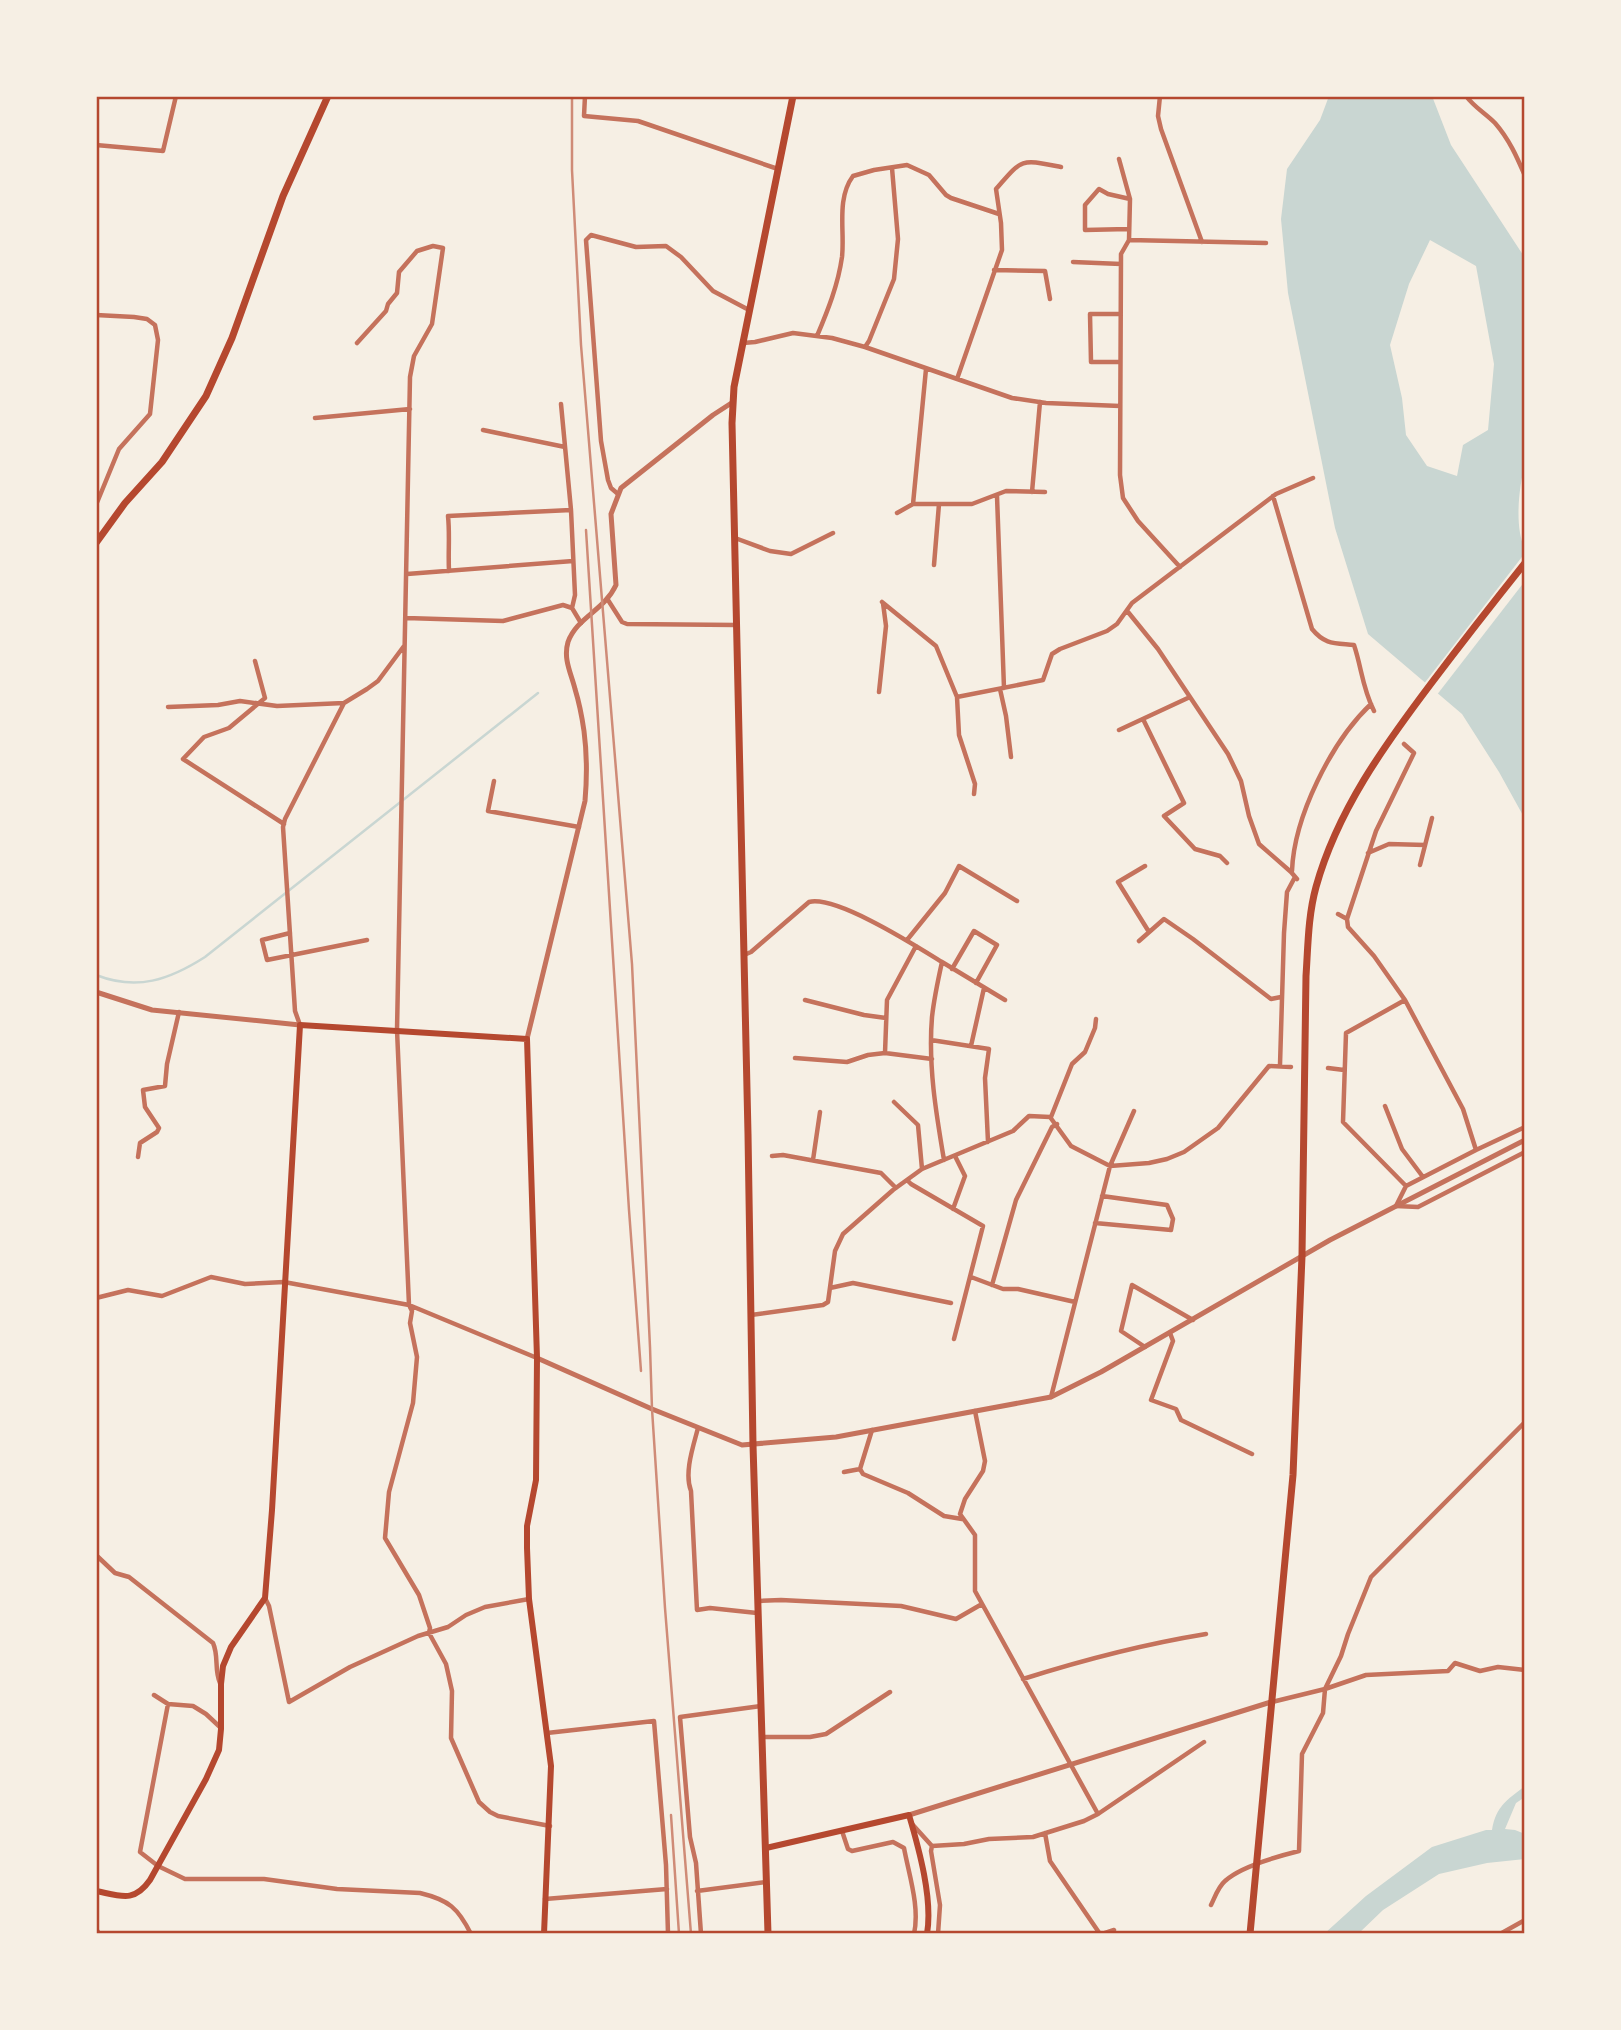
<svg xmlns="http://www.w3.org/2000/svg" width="1621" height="2030" viewBox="0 0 1621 2030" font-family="Signika,sans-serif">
	<rect width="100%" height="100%" fill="#f6efe4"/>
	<path fill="#c9d6d2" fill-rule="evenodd" d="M1329,96H1432L1451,145L1525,258V464C1519,487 1514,527 1525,549V819L1499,772L1462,714L1368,634L1335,528L1288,293L1281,219L1287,169L1320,120ZM1430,240L1476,266L1494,364L1488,430L1463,445L1457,476L1427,466L1406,435L1402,398L1390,345L1409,284Z
		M1525,1786V1797L1516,1803L1505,1829L1515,1830L1525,1834V1859L1487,1863L1439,1874L1383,1910L1358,1934H1324L1366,1896L1432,1847L1486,1830H1492C1496,1806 1507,1800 1525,1786Z"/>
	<path fill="#f6efe4" d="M1525,553V581L1436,696L1423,685Z"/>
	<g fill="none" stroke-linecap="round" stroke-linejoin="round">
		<path stroke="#c9d6d2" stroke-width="2.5" d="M96,975C137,991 169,980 205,957L538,693"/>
		<path stroke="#c5725c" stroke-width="4.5" d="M585,96L584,116L638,121L778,169
			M1160,96L1158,116L1161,129L1202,242
			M1466,96C1474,107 1485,113 1495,123C1509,139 1517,157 1525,176
			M96,145L163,151L176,96
			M1119,159L1130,199L1129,240L1121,254L1120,475L1123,498L1138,521L1180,567
			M1128,229L1085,230V205L1099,189L1108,194L1130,199
			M1129,240L1266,243
			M1073,262L1121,264
			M994,270L1045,271L1050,299
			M1120,314H1090L1091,362H1120
			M96,315L134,317L147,319L155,325L158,340L150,414L119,449L96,505
			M817,336C828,310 838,285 842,257C845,231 836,199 853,176L874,170L907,165L929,175L946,195L951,198L999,214
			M357,343L386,311L388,304L397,293L399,272L417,251L433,246L443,248L432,324L414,356L410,377L397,1030L409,1305L412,1311L410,1323L417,1357L413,1403L389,1492L385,1538L419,1595L430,1628L429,1633L446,1664L452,1691L451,1738L479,1802L490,1812L498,1816L550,1826
			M743,343L755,342L793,333L832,338L865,347L1012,398L1046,403L1120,406
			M865,347L869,341L894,279L898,239L892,168
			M957,379L1002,250L1001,223L996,189C1023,158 1020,159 1061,167
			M561,404L571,510L575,595L572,608L581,623
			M315,418L410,409
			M483,430L565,447
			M1032,492L1040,402
			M618,494L611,488L608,480L601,441L586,240L591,235L636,247L666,246L681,257L713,291L749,310
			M997,496L1004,688
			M1273,496L1312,629C1325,645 1335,643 1354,645C1362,669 1362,687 1374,711
			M913,504L926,369
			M897,513L913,504H972L1006,491L1045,492
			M735,538L770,551L791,554L833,533
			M934,565L939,504
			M449,571C448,552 450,535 448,516L571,510
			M407,574L573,561
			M608,600L622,622L627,624L736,625
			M882,602L936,646L957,697L1043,680L1052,654L1060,649L1107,631L1117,624L1132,603L1276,494L1313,478
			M1128,612L1158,649L1228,754L1241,781L1249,816L1259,844L1291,872L1297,879
			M406,618L503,621L563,605L572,608
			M255,661L265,698L229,728L204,737L183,759L284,824
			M1000,689L1006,716L1011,757
			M879,692L886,626L883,603
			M957,697L959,735L975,784L974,794
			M168,707L218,705L240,701L277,706L344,703
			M1143,719L1184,803L1164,816L1195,849L1220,856L1227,863
			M1119,730L1190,697
			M494,781L488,811L579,827
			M1368,853L1389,844L1425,845
			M1420,865L1432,818
			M1145,866L1118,882L1149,932
			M1292,871C1294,817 1331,742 1371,704
			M1338,914L1347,919L1348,927L1374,956L1405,1000L1463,1109L1476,1150L1406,1186L1396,1206L1418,1207L1525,1152
			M1347,919L1376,831L1414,753L1404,744
			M290,933L262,940L267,960L367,940
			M907,940L945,893L959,866L1017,901
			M1139,941L1164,919L1193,939L1271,999L1281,997
			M744,955L751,952L809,902C836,895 916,946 942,962C938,980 934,999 932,1017C928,1065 936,1113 944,1160
			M942,962L1005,1000
			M952,969L974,931L997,945L976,983
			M805,1000L864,1015L886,1018
			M1405,1000L1346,1033L1343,1122L1406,1186
			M300,1025L295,1011L283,827L285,819L344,703L367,689L378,681L404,646
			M931,1040L989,1049L985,1078L988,1142
			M971,1046L984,988
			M885,1053L887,1000L916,946
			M795,1058L847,1062L868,1055L885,1053L932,1059
			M1280,1065L1284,933L1287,892L1295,877
			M1328,1068L1344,1070
			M894,1102L918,1125L922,1169
			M1385,1106L1402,1149L1423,1177
			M1051,1117L1072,1064L1085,1052L1095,1028L1096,1019
			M1476,1150L1525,1127
			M772,1156L783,1155L881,1173L896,1188
			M138,1157L140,1143L157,1132L159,1128L145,1107L143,1090L165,1086L167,1064L179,1012
			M813,1160L820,1112
			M907,1180L911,1184L983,1226L954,1339
			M953,1209L965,1176L955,1156
			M1095,1223L1171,1230L1173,1219L1167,1205L1102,1196
			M971,1277L1003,1289H1018L1075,1302
			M992,1285L1016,1200L1052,1127L1057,1124
			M830,1288L853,1283L951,1303
			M96,1298L128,1290L162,1296L211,1277L245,1284L284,1282L409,1305L537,1358
			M751,1315L823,1305L828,1302L835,1251L843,1234L893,1190L922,1169L1013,1131L1029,1116L1050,1117L1071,1146L1110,1166L1134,1111
			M1170,1333L1173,1341L1151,1400L1176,1409L1181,1420L1252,1454
			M1145,1347L1121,1331L1132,1285L1193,1320
			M1051,1397L1110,1166L1149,1163L1167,1159L1184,1152L1218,1128L1269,1066L1291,1067
			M975,1411L985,1461L983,1471L965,1499L960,1514L975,1535V1591L1098,1814
			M698,1428C693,1447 684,1473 691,1491L697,1610L710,1608L757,1613
			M860,1469L863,1474L908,1493L944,1516L962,1519
			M844,1472L860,1469L872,1430
			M96,1555L115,1573L129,1577L213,1643C219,1656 214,1670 220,1683
			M265,1598L269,1606L289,1702L350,1667L418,1636L448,1627L466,1615L485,1607L529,1599
			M759,1601L781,1600L901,1606L956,1619L982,1604
			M1023,1679C1083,1660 1145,1644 1206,1634
			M154,1695L168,1704L193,1706L206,1714L221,1728
			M1272,1702L1325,1689L1366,1675L1448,1671L1455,1663L1480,1671L1498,1667L1525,1670
			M168,1704L140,1852L158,1866L185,1879H264L337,1889L420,1893C449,1900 458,1908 471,1934
			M547,1733L654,1721L666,1865L668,1934
			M762,1737H810L826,1734L890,1692
			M913,1825L932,1846L964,1844L989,1839L1033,1837L1084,1821L1098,1814L1204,1742
			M842,1831L848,1849L852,1851L893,1842L904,1848C909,1875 920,1907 914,1934
			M1045,1833L1050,1861L1100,1934
			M932,1846L931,1851L940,1905L938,1934
			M697,1891L766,1882
			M545,1899L667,1889
			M1211,1905C1215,1897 1218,1887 1225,1881C1240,1867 1279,1856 1299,1851L1302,1754L1323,1713L1325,1689L1341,1656L1348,1634L1371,1577L1525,1422
			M701,1934L696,1863L690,1837L680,1717L761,1706
			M1102,1934L1114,1930
			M1500,1934L1525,1920"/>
		<path stroke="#c5725c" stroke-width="5" d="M96,992L152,1010L300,1025
			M527,1039L585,801C587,778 587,754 584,731C582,717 579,702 575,689C571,673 563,659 568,642C577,617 604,611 616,585L611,514L621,488L713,415L733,402
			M537,1358L652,1409L742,1445L836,1437L1051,1397L1101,1372L1330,1240L1525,1140
			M909,1815L1271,1702"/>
		<path stroke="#b5482f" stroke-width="6" d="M766,1848L909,1815C919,1849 933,1899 927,1934
			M96,1891C121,1896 134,1903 150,1880L206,1779L219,1750L221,1729V1684L223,1666L231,1647L265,1598L272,1510L300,1025L527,1039L537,1358L536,1480L527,1526V1548L529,1599L551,1766L544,1934
			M96,1930L98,1934"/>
		<path stroke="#b5482f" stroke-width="7" d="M96,543L125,503L162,462L206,396L232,338L283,196L328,96
			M768,1934L753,1445L748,1134L732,423L734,387L793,96
			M1250,1934L1293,1475L1302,1256L1306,976C1308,946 1308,916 1316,887C1337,811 1384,746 1430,685C1461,644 1493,603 1525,563"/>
		<path stroke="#cf8b77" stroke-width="2.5" d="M572,96V170L581,345L632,964L650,1347L652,1409L665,1608L691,1934
			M586,530L629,1210L641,1371
			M671,1815L679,1934"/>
	</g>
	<rect width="1621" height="2030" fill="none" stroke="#f6efe4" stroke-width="196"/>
	<rect x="98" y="98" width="1425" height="1834" fill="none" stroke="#b5482f" stroke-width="2.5"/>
</svg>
